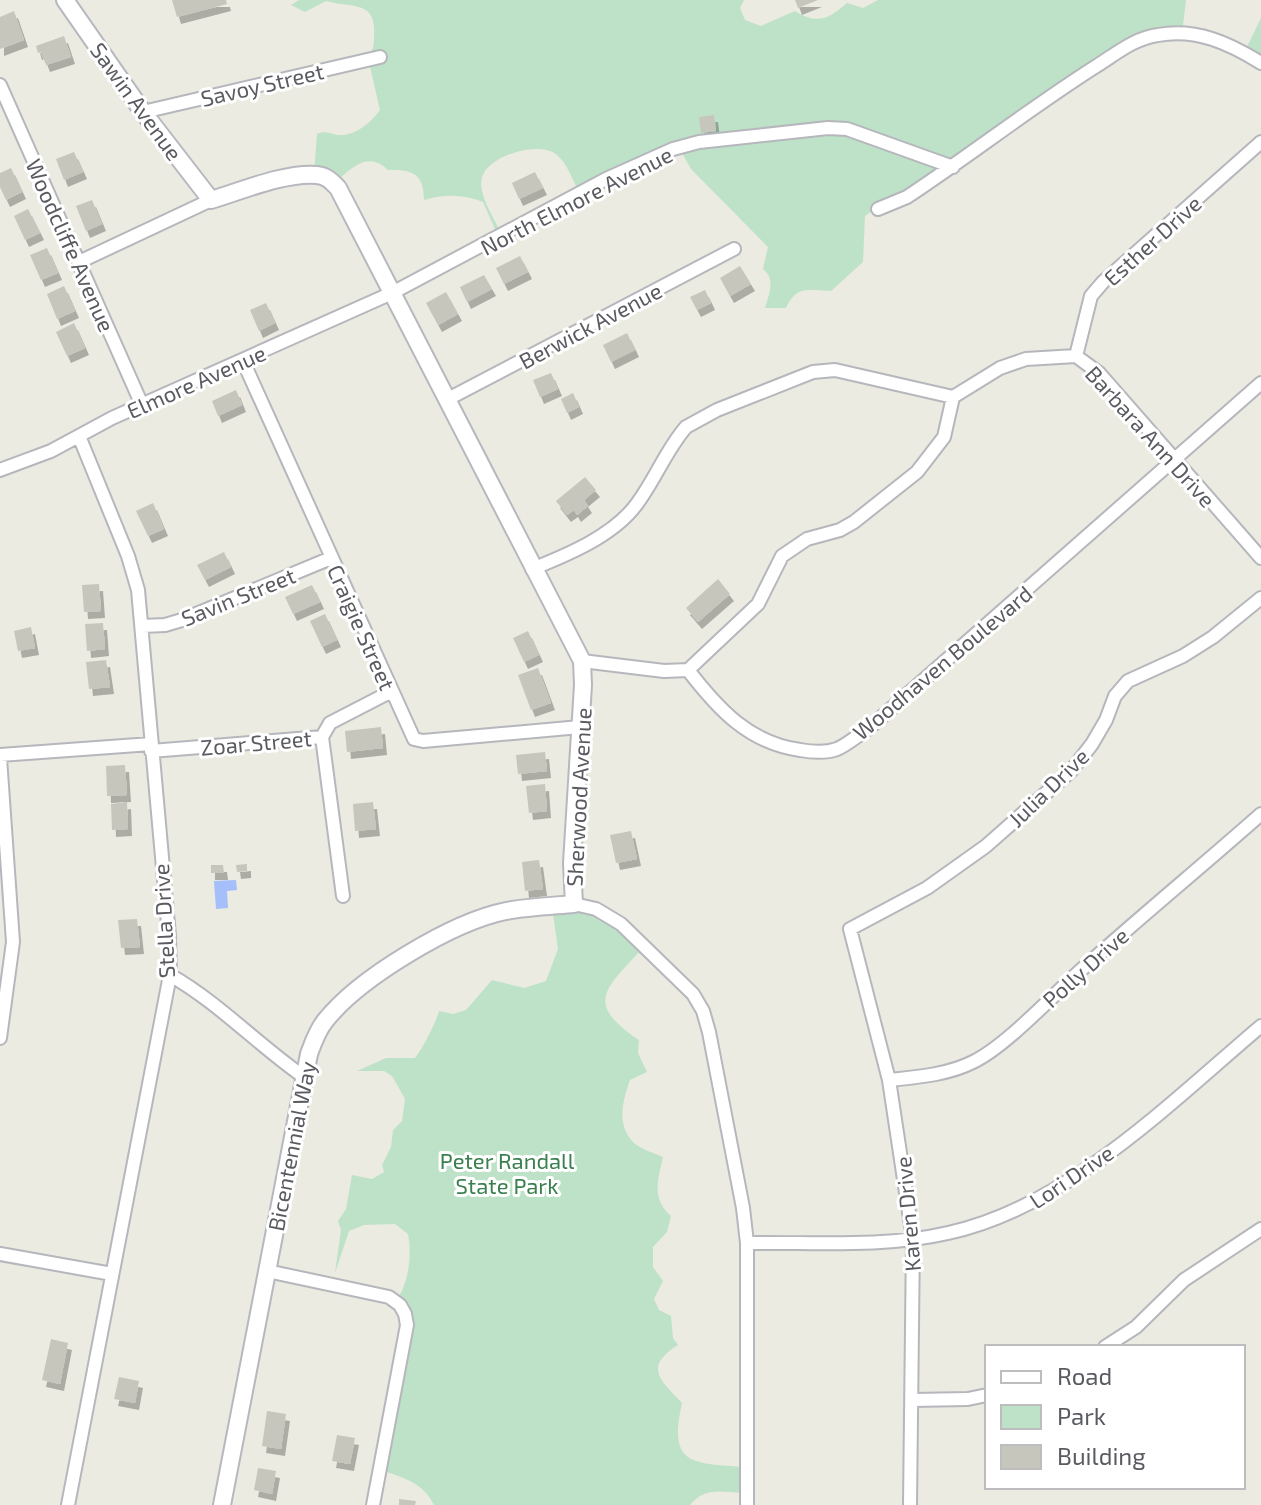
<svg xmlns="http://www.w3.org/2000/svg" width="1261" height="1505" viewBox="0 0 1261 1505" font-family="'Exo 2',sans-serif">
	<defs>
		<filter id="shadow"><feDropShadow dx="4" dy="7" stdDeviation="0" flood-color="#0004"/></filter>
	</defs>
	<rect width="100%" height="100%" fill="#ebebe1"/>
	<path fill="#bee2c7" d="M299,0H744L740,8L745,20L761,26L795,11C817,25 829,19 847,3L863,8L878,0H1186L1182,34L1135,44L942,172L880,205L865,216L863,262L831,291C808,290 797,285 786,308H765C769,294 776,279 763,269L768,247L691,169L678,146L579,192C573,181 567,163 557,155C540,140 489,155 482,177C477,194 495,219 502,235L498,236L483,202C464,194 444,194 424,200C424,174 413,169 388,170C367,149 349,170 332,186L314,174L317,134C328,129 333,136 343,135C358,134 372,121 380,110L368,58C374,50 374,43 374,33C376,0 350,8 326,1L305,12L291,5Z
		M1261,18V65L1245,51Z
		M552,907L591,909L622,932L640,951C604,990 585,1004 639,1040L638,1053L647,1072L630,1080C623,1100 616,1124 633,1142C640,1149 654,1153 663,1157C658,1179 651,1199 671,1216L667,1232L653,1247V1267L663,1281L654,1299L659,1310L671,1316L673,1338L678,1345C643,1367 660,1380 682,1403C668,1465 691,1463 742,1467L743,1493C722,1492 705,1487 690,1505H434C422,1480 399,1477 375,1468L399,1332L401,1313L396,1301C409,1284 412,1254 408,1234L395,1224L364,1225L349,1231L335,1273L341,1230L338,1221L346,1209L352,1175L372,1179L384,1172L382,1165L391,1147L393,1130L402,1121L405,1099L392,1076L384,1071H357L386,1058H415C422,1050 437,1020 439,1011L453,1014L466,1010L492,980L524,988L546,981L558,949Z"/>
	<path fill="#a4bff9" d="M236,880L237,890L227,891L228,908L216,909L214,881Z"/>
	<path fill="#c6c6bd" filter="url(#shadow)" d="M172,0H226L227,4L177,17Z
		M795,0H818L798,8Z
		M14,11L24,40L0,49V17Z
		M64,36L71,57L46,65L41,52L38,53L36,46Z
		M714,115L716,131L701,133L699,117Z
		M74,152L83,172L64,180L56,159Z
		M11,168L22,192L6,200L0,187V173Z
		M535,172L543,188L519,199L512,183Z
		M92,200L102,224L86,231L76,206Z
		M28,209L40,233L25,240L14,216Z
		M47,248L58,273L41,280L30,255Z
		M520,256L528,272L504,284L496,268Z
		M740,266L751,284L730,296L720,278Z
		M484,275L492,289L467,302L460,287Z
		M64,286L75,311L57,319L47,294Z
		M705,290L711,303L697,310L690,297Z
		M446,292L458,314L438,325L426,303Z
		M266,303L275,323L259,331L250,310Z
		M74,323L85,348L67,356L56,332Z
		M627,333L635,350L611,362L603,345Z
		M551,373L558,389L540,397L533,380Z
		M236,390L242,405L218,416L212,401Z
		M573,393L579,407L567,413L561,399Z
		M585,477L596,490L584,500L588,506L577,515L574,510L567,515L556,501Z
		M153,503L164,529L148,536L136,511Z
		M224,552L231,567L205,580L197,565Z
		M718,579L730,594L698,622L686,608Z
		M99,584L101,611L84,612L82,585Z
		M312,585L320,602L293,614L285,597Z
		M325,614L337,640L322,647L310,621Z
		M103,623L105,649L87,651L85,624Z
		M31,627L35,648L18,651L14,631Z
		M528,631L539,655L524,662L513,638Z
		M106,660L110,687L89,689L86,662Z
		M538,668L551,703L531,710L518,675Z
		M381,727L383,748L347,752L345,731Z
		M545,752L547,771L518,774L516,755Z
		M125,765L127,795L107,796L106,766Z
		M545,784L547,811L529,813L526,786Z
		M127,802L128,829L112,830L111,804Z
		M373,802L376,829L355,831L353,804Z
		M631,831L637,859L616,863L610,835Z
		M539,860L543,889L525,891L522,862Z
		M247,864V871L237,872L236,865Z
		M211,865H223L224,873H211Z
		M137,919L140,947L121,948L118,920Z
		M51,1339L68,1343L60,1384L42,1380Z
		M119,1377L139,1381L135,1403L114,1399Z
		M267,1411L286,1414L281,1449L262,1446Z
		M337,1435L355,1438L350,1464L332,1461Z
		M258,1468L276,1471L272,1494L254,1490Z
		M399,1499L416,1501L415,1505H399Z"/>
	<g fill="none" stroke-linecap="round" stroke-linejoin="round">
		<g stroke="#b6b7bd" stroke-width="16">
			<path id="street" d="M0,85L142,405
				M143,112L380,57
				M878,209L907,197C972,154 1033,106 1098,65C1117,53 1135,38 1158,35C1196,28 1229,43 1261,63
				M79,262L211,200
				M1076,356L1091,296L1103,282L1261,142
				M243,361L414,739L423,741L580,727
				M446,400L734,249
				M0,470L51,451L112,418L392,293L606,179L673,149L699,142L828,128L847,129L953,167
				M532,569C567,555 613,536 636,505C655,480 666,450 686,427L717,410L813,372L835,370L953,397L1000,368L1026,359L1076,356L1099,373L1261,558
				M142,626L165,625L182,620L331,558
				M582,661L664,671L688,670
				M688,670C718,709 749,743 800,750C811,752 826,753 837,749C847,745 858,735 868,729L1261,383
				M688,670L758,604L782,556L807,539L840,530L854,522L917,472L944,437L953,397
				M322,737L343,896
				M322,737L330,723L392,691
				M151,751L322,737
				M0,755L151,744
				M0,758L13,942L0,1038
				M574,904L596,909L621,924L693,994L703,1011L709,1032L743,1208L747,1243V1505
				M170,975C219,1003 258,1045 304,1077
				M889,1080C917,1077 947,1075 973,1062C1006,1046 1051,997 1080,971C1139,918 1201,867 1261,814
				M747,1243C814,1242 883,1248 948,1233C1066,1208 1171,1102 1261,1026
				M0,1254L112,1274
				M267,1271L389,1297L400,1305L405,1314L407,1325L373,1505
				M1105,1347L1136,1327L1184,1280L1261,1229
				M912,1400L968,1399L987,1395
				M68,1505L170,975L169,935L138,590L128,556L79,436
				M910,1505L913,1239L889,1080L850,929L927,888L986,846L1071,771L1092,744L1106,720L1115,696L1128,681L1183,656L1213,637L1261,598"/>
		</g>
		<g stroke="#b7b8bf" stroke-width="20">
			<path id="secondary" d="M65,0L143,112L211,200C241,191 286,172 317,175C327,176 332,182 338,188L582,661L583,685L572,863L574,904C551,906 528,907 506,911C452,922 359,978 325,1021C317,1031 313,1043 309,1054L222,1505"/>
		</g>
		<use href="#street" stroke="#fff" stroke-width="12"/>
		<use href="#secondary" stroke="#fff" stroke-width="16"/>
	</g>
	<g text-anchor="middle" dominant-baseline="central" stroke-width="6" stroke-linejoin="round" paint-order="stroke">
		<g font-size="22" fill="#595b61" stroke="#fff">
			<text transform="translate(262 84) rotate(-13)">Savoy Street</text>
			<text transform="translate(137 101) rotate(54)">Sawin Avenue</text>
			<text transform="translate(576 200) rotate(-27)">North Elmore Avenue</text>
			<text transform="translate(1152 240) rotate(-42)">Esther Drive</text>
			<text transform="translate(71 245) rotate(66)">Woodcliffe Avenue</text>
			<text transform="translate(590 325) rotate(-28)">Berwick Avenue</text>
			<text transform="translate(196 381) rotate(-24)">Elmore Avenue</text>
			<text transform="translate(1151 436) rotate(48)">Barbara Ann Drive</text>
			<text transform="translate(238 596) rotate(-22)">Savin Street</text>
			<text transform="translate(362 627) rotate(66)">Craigie Street</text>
			<text transform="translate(942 662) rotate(-40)">Woodhaven Boulevard</text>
			<text transform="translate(256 742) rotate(-5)">Zoar Street</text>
			<text transform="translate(1048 787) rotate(-44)">Julia Drive</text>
			<text transform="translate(578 797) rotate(-87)">Sherwood Avenue</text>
			<text transform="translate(163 921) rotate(-93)">Stella Drive</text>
			<text transform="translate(1085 967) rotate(-42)">Polly Drive</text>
			<text transform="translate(291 1146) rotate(-79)">Bicentennial Way</text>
			<text transform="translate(1071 1176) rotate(-34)">Lori Drive</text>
			<text transform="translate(907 1214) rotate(-95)">Karen Drive</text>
		</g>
		<g font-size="22" fill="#3a804e" stroke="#fff">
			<text x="507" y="1160">Peter Randall<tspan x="507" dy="25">State Park</tspan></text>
		</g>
	</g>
	<rect x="985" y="1345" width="260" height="144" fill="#ffffff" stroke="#bdbdc0" stroke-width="2"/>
	<rect x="1001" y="1371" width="40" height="12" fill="#ffffff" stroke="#bdbdc0" stroke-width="2"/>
	<text x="1057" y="1385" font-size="24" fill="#595b61">Road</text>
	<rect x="1001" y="1405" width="40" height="24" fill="#bee2c7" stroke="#bdbdc0" stroke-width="2"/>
	<text x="1057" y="1425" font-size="24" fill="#595b61">Park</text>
	<rect x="1001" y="1445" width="40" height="24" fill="#c6c6bd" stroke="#bdbdc0" stroke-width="2"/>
	<text x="1057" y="1465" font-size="24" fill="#595b61">Building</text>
</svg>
